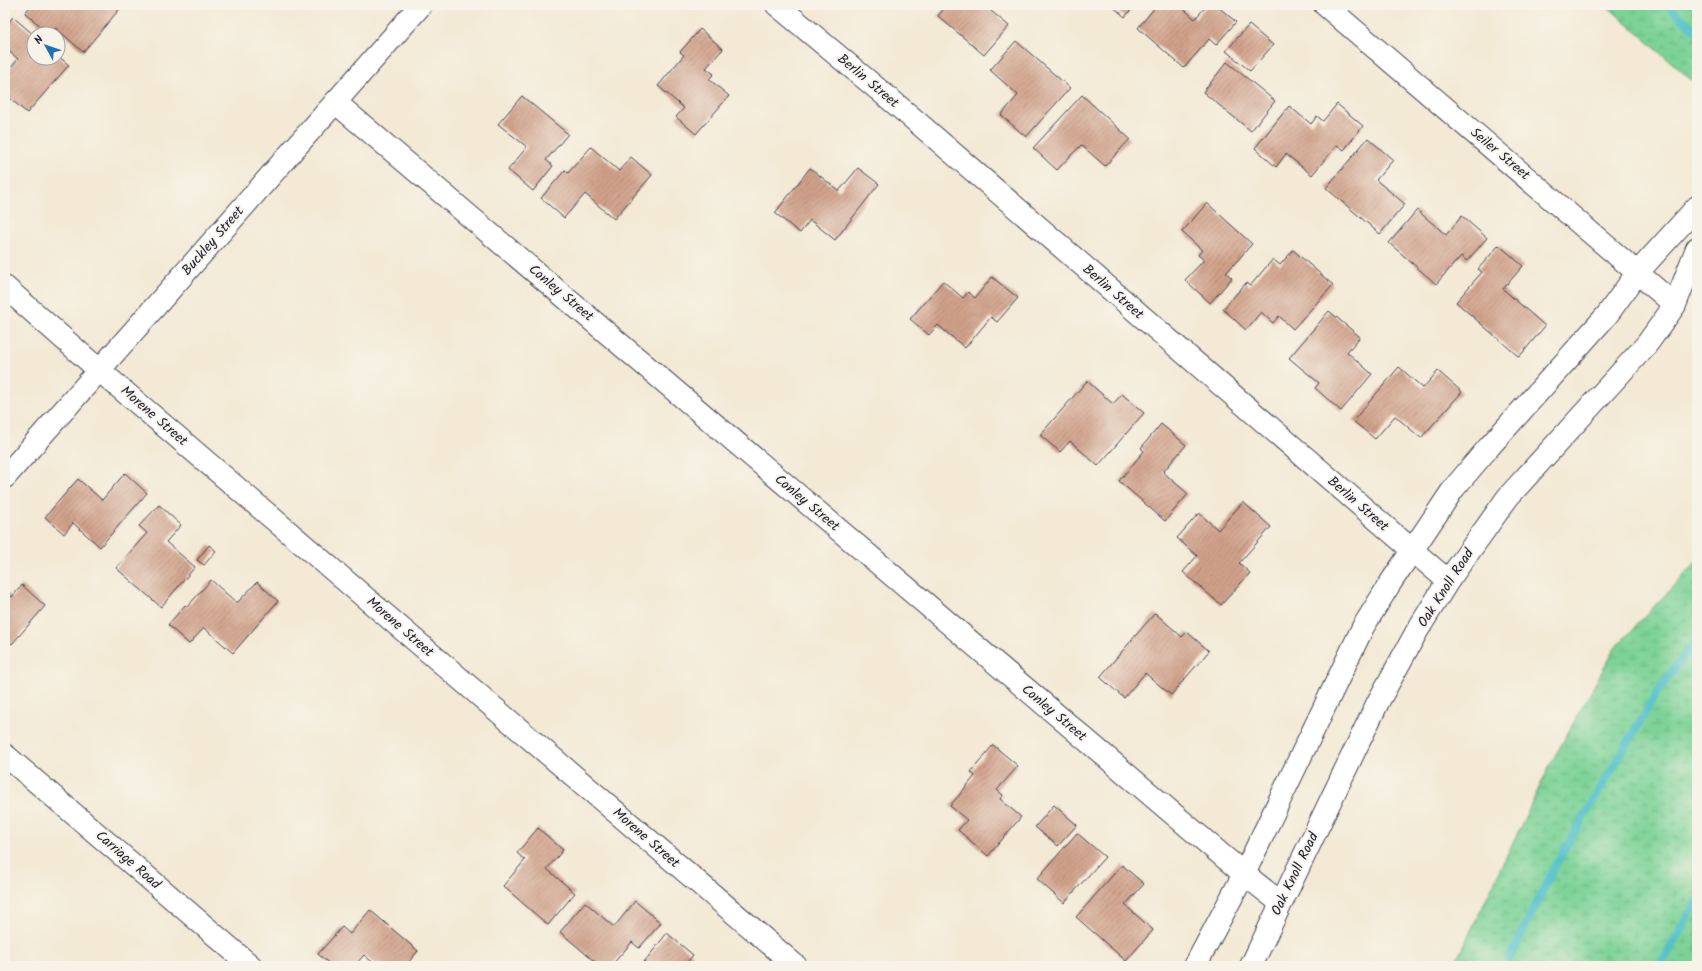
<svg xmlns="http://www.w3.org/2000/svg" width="1702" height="971" viewBox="0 0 1702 971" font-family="Kalam,sans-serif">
	<defs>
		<pattern id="wetland-marsh" width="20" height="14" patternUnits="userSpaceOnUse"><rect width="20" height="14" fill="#7dd397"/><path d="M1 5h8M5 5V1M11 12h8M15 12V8" fill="none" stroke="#6cb583"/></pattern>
		<pattern id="building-hatch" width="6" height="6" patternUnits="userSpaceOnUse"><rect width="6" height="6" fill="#d1a18a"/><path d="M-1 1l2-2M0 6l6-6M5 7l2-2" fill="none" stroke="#a98372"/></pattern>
	</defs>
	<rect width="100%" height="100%" fill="#f7f3e8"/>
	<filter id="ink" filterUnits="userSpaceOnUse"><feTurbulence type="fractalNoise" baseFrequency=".025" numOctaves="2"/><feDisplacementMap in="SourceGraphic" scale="8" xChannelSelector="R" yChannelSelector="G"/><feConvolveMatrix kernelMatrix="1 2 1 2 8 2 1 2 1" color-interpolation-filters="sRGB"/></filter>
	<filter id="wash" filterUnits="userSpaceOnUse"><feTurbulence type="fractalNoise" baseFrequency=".012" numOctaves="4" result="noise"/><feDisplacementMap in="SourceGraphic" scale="16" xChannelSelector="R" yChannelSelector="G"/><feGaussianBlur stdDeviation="0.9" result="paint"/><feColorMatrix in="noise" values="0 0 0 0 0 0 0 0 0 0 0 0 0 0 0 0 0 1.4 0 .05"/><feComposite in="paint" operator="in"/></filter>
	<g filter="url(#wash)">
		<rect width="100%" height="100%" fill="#f3e9d4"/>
		<path fill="url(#wetland-marsh)" stroke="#507a69" d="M1606,5H1697V85Z
			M1697,561V966H1454L1550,765L1615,648Z"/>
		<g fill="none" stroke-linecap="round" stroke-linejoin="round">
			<path stroke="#54c2cb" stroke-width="8" d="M1667,5L1697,32
				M1506,966L1556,864L1658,691L1697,639
				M1660,966L1697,901"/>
		</g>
		<g id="blocks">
			<path fill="url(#building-hatch)" d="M31,5H123L83,52L56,28L50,34L25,13Z
				M947,5H984L1009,26L984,55L938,16Z
				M1111,5H1135L1125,17Z
				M1157,5H1179L1195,19L1207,5H1216L1236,22L1216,45L1209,39L1184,68L1138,28Z
				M13,17L34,35V58H58V56L69,65L27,113L5,94V74L18,59L5,48V27Z
				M1249,25L1273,45L1250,71L1226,51Z
				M700,29L723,49L706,68L714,74L709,79L729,96L696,134L676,117L684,108L658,86L684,55L680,52Z
				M1016,41L1070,88L1026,137L1001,115L1018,95L990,70Z
				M1227,62L1275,101L1251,131L1203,92Z
				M1082,95L1130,139L1105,166L1081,145L1057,170L1033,148Z
				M522,96L568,134L546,160L553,166L533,191L508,170L527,147L498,124Z
				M1337,104L1363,126L1344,150L1337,145L1312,175L1286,154L1276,167L1255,148L1289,106L1311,124L1317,116L1323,121Z
				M1368,138L1393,160L1376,180L1405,204L1380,234L1326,188Z
				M591,147L619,171L631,157L652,175L614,219L585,194L564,218L541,198L565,170L568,173Z
				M810,168L839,191L858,168L879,184L835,240L810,220L800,233L775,213Z
				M1207,203L1252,244L1226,273L1232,278L1210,303L1185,280L1204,260L1198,255L1202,250L1182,232Z
				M1417,210L1446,235L1462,216L1487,238L1467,261L1461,256L1436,284L1389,243Z
				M1499,245L1523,266L1503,289L1545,326L1519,357L1456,302L1482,272L1478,269Z
				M1293,250L1333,285L1293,329L1279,316L1273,323L1261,312L1246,330L1223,309L1246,283L1250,286L1273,259L1280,265Z
				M992,277L1018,298L997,322L991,317L965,348L938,325L929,335L910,319L943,281L963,298L968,292L975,298Z
				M1329,311L1360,337L1347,352L1372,374L1341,411L1315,388L1319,383L1289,358Z
				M1399,367L1423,388L1438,371L1462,392L1421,438L1395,416L1375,439L1353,421Z
				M1087,381L1113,404L1122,394L1144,413L1098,466L1070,441L1060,452L1040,435Z
				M1161,424L1186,445L1163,472L1188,494L1165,521L1119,481L1144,451L1141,448Z
				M125,473L147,493L100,547L73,523L64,534L45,517L78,479L102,500Z
				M1243,502L1271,527L1239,563L1250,573L1221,605L1183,572L1197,556L1177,538L1199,513L1218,530Z
				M159,505L181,525L166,542L195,567L161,607L116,568L147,533L139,526Z
				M209,545L216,551L204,565L197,560Z
				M211,580L237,603L257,582L278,601L233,653L204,628L189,644L168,625L185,605L187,607Z
				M22,585L45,606L12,644L5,637V591L12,597Z
				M1155,613L1182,637L1187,632L1209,651L1171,695L1145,673L1124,698L1100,677Z
				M993,745L1018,766L997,790L1003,795L1000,799L1021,817L988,856L958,830L967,820L950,806L975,776L971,772Z
				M1054,805L1077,825L1058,846L1035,827Z
				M538,828L563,850L547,869L575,893L548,925L503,886L525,860L517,853Z
				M1077,833L1105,857L1064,903L1037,879Z
				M1122,865L1144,884L1125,905L1153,930L1126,961L1076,917Z
				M635,901L661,923L639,948L632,942L611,966H600L560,932L585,902L614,927Z
				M370,910L418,951L405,966H377L364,955L354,966H332L318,954L342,927L350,934Z
				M667,933L693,955L684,966H641Z"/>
		</g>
	</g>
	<g filter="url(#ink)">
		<use href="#blocks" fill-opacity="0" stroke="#414052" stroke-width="1"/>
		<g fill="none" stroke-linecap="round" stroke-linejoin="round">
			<g stroke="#414052" stroke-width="24">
				<path id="minor" d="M777,5L910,116L1448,581
					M1325,5L1675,305
					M335,102L1244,874L1281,903
					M5,287L99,370L796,966
					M5,477L421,5
					M5,755L251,966
					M1195,966L1244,874L1363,627L1391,582L1454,488L1489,447L1607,315L1638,272L1697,207
					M1251,966L1378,702L1417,631L1448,581L1508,497L1647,344L1675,305L1697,248"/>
			</g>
			<use href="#minor" stroke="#fff" stroke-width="22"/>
		</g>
	</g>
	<g text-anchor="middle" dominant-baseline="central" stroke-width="3.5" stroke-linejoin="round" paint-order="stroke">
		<g font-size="14" fill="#22223b" stroke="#f7f3e8">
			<text transform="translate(868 81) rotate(40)">Berlin Street</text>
			<text transform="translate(1500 154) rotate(40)">Seiler Street</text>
			<text transform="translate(213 241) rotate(-49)">Buckley Street</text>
			<text transform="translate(1113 292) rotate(41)">Berlin Street</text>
			<text transform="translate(561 293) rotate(40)">Conley Street</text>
			<text transform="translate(154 416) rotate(41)">Morene Street</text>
			<text transform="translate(807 503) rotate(40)">Conley Street</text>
			<text transform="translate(1358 504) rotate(41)">Berlin Street</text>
			<text transform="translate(1446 588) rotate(-57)">Oak Knoll Road</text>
			<text transform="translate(400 627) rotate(41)">Morene Street</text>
			<text transform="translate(1054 713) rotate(40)">Conley Street</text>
			<text transform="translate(646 838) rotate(41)">Morene Street</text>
			<text transform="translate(128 860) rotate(41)">Carriage Road</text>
			<text transform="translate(1295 874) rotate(-64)">Oak Knoll Road</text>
		</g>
	</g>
	<rect width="1702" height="971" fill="none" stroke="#f7f3e8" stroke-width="20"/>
	<g transform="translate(46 46) rotate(310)"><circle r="19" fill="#f7f3e8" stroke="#a29fa3"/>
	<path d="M0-3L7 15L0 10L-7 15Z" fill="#1f6fb2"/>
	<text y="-6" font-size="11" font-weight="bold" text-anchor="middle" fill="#22223b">N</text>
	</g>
</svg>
